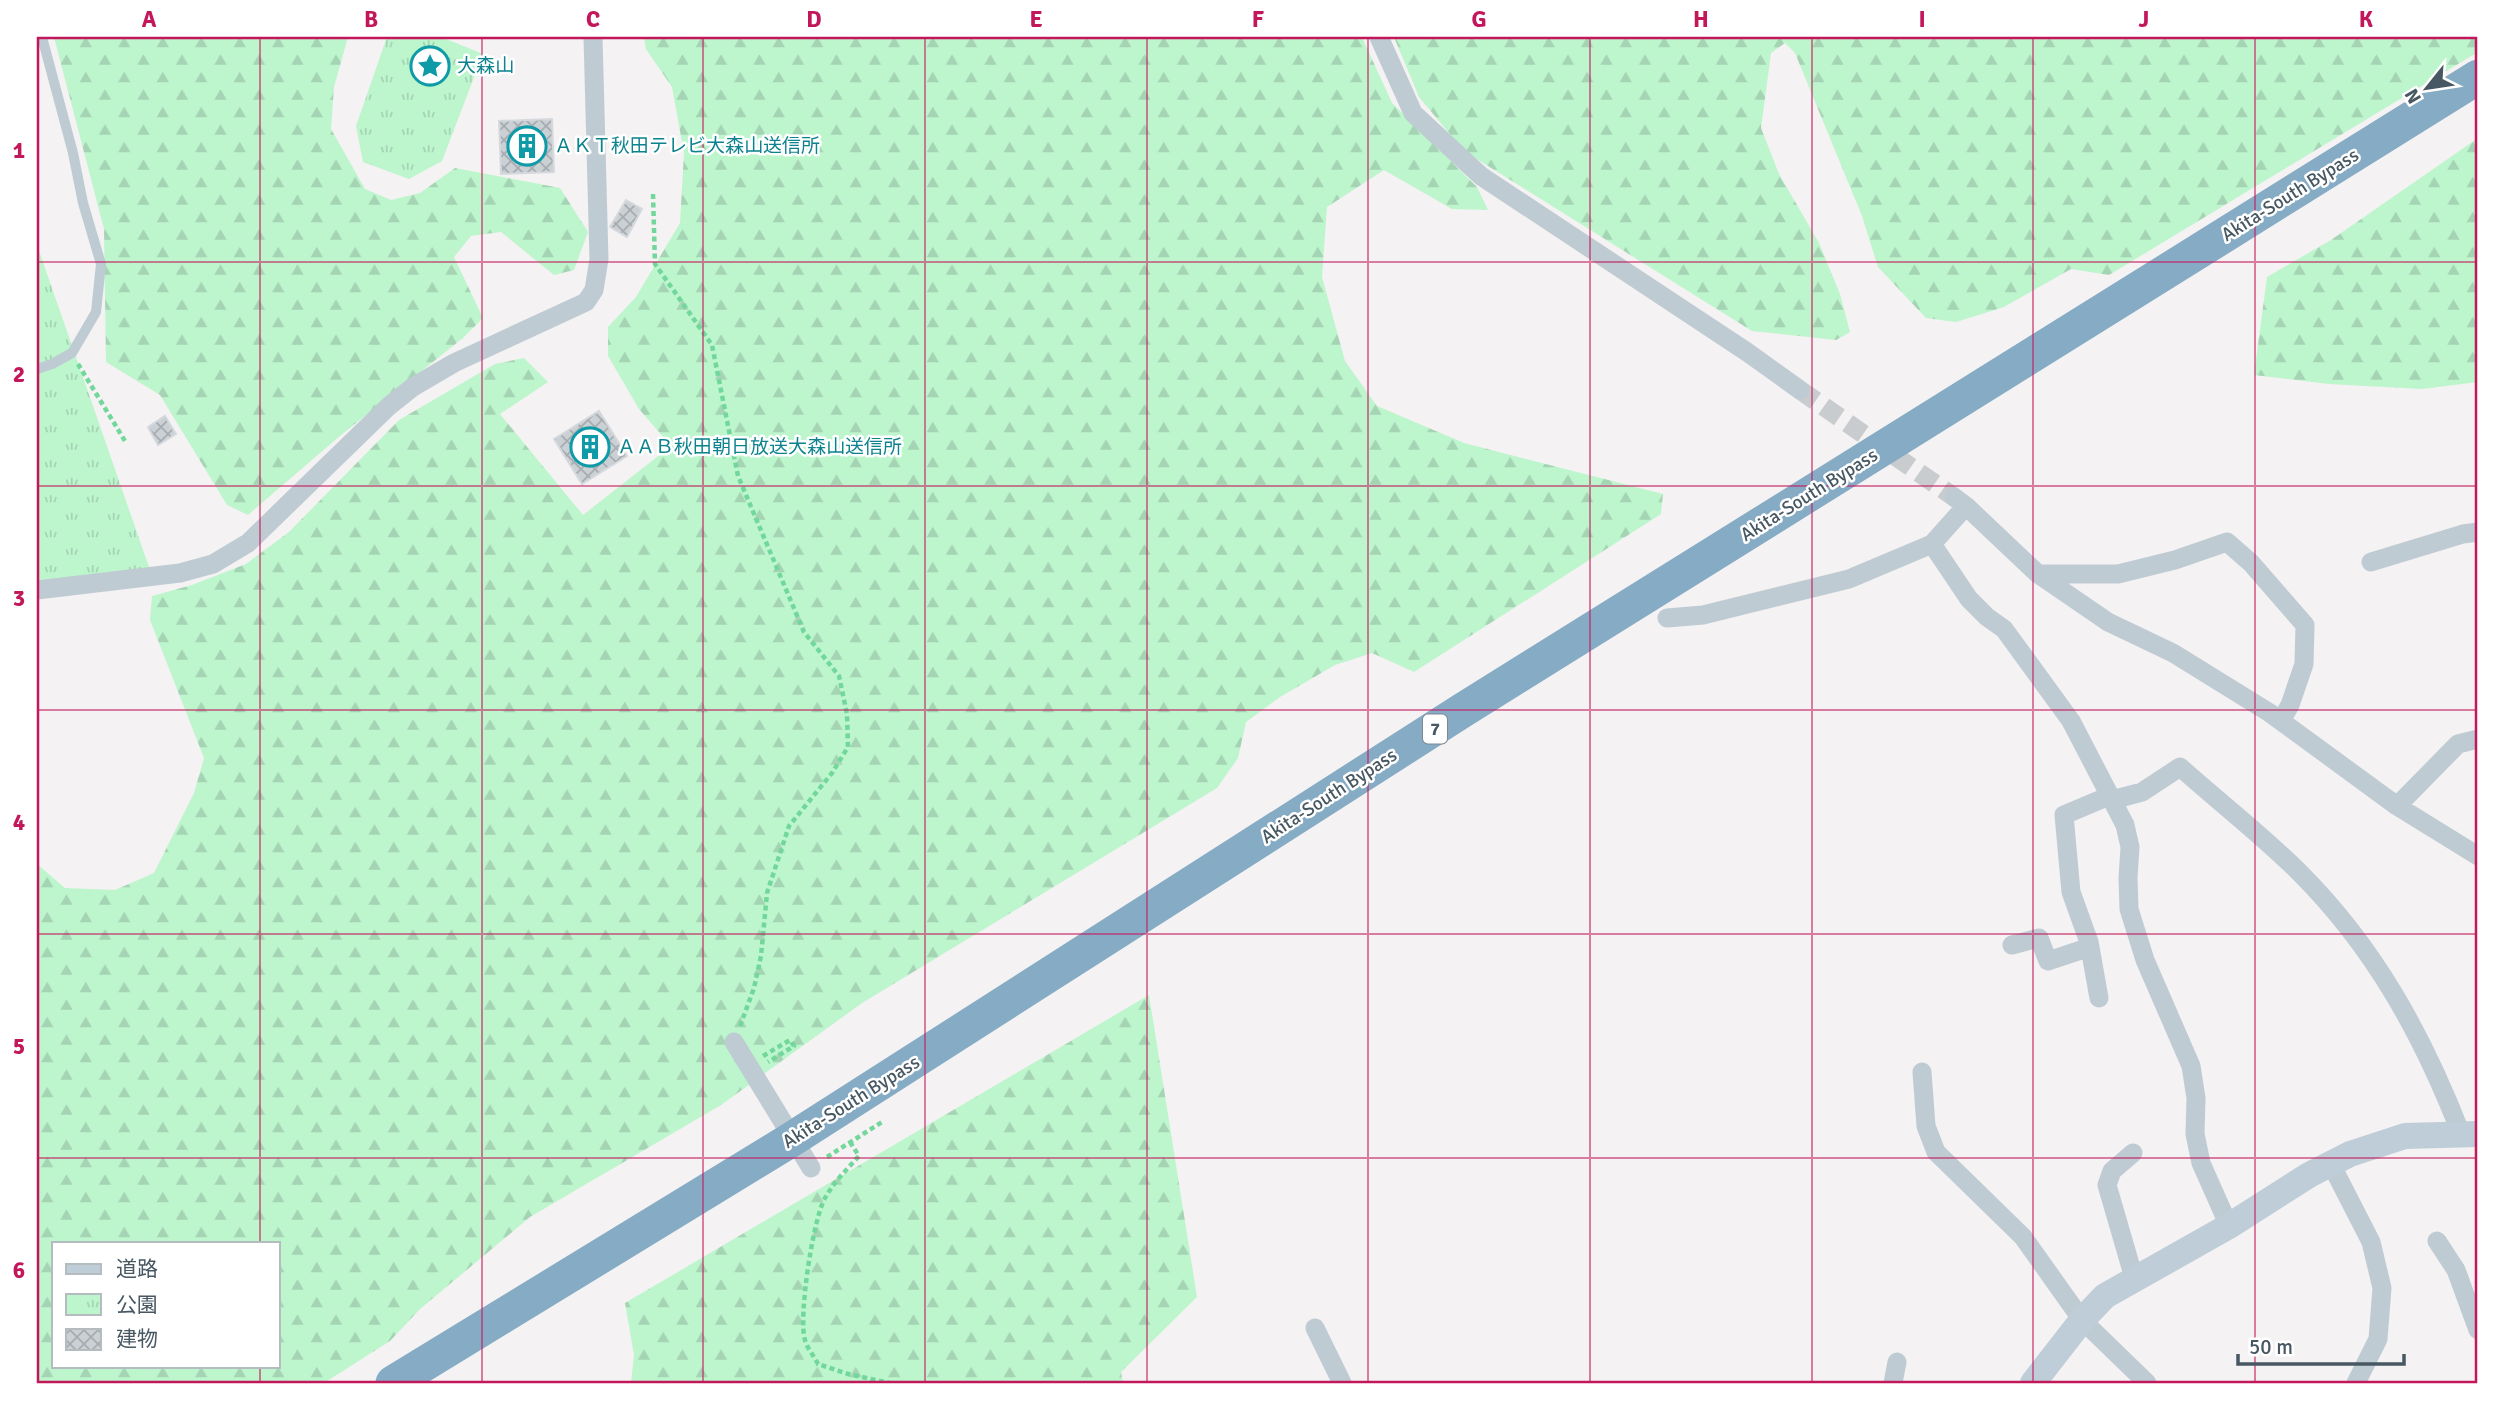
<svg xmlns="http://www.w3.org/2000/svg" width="2515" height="1420" viewBox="0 0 2515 1420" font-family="Signika,'Noto Sans JP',sans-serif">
	<defs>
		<pattern id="forest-firs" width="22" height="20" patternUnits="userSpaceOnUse" patternTransform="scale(1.75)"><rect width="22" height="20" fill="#bdf5cd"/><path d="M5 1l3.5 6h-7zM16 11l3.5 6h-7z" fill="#a4d4b3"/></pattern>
		<pattern id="park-tufts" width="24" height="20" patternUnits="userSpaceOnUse" patternTransform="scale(1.75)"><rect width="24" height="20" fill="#bdf5cd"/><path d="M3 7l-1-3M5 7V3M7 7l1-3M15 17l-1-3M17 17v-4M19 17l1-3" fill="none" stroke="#a4d4b3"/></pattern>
		<pattern id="building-cross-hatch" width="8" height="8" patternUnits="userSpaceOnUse" patternTransform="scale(1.75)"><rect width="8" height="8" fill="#cbd0d5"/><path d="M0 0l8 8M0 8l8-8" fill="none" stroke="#a7acb0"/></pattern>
	</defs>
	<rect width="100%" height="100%" fill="#f4f2f2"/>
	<path fill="url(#forest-firs)" fill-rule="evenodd" d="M54,37H348L334,87L331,129L365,189L391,200L420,193L455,168L560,188L588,232L574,270L554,275L501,232L471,236L454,257L483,318L463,338L341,435L248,515L227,505L160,395L106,362L104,229Z
		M644,37H1362L1392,103L1477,187L1488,210L1452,209L1384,170L1327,207L1322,277L1345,361L1377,406L1464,443L1663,494L1661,514L1414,672L1372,653L1335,665L1280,697L1246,722L1238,758L1217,788L862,1003L721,1105L530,1217L420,1309L390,1341L324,1383H37V864L65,888L115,890L154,873L194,793L204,758L150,620L152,596L192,585L246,564L289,532L399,420L495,364L524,358L548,382L500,414L583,515L671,446L639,409L608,356V327L636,297L680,223L684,153L672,87L646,49ZM54,1243H278V1366H54Z
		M1394,37H2478V52L2109,275L2071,269L2004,307L1956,322L1926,318L1878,267L1862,216L1795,53L1785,43L1771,53L1761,128L1779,174L1819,243L1840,294L1850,332L1836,340L1752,331L1464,151L1419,97Z
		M2478,138V382L2422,389L2329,384L2254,375L2267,277L2331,240Z
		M1149,995L1197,1297L1121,1372L1123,1383H631L634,1355L625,1303Z"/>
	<path fill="url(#park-tufts)" d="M387,37H441L483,54L442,161L409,179L363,162L356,126Z
		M37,245L150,570L37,591Z"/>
	<path fill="url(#building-cross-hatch)" stroke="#d5d9de" stroke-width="2" d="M552,119L554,172L501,174L499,121Z
		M626,200L642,209L627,237L610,227Z
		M599,411L627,456L582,484L554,439Z
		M165,416L176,434L158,445L148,427Z"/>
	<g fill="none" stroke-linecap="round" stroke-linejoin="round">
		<path stroke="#c9ccce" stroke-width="19" stroke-dasharray="19 10" stroke-linecap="butt" d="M1800,390L1954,497"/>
		<path stroke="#71d79a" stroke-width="4.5" stroke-dasharray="5 3.5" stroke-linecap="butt" d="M653,194L655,264L712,345L738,476L804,632L839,676L847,714L848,747L832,773L789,826L767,893L761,956L754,988L740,1026
			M78,364L125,441
			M763,1056L790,1040L794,1046L768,1062
			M850,1142L859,1156C847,1169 834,1182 825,1198C813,1219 798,1318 805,1340C807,1348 814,1356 818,1364L848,1374L890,1383
			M827,1157L882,1122"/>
		<path stroke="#bfcbd3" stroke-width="10" d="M37,369L52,364L72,353L96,312L101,264L83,203L73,153L42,37"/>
		<path stroke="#bfcbd3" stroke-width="19" d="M1379,37L1413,113L1481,176L1747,352L1800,390
			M1954,497L1966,506L2038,574L2108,622L2173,653L2270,713L2397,806L2478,856
			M1932,544L1969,599L1987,617L2004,629L2071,721L2125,825L2130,847L2128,878L2129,909L2145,960L2191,1066L2196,1098L2195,1134L2201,1163L2229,1226
			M2371,562L2463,534L2478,532
			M2038,574H2118L2175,560L2227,542L2251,563L2305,625L2304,664L2290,705L2281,721
			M37,590L180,573L213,564L248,543L389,406L413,387L454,363L586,302L594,290L599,259L593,37
			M1667,618L1703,615L1849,579L1932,544L1966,506
			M2112,800L2142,792L2180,767C2219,802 2262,835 2300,873C2375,948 2423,1036 2461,1134
			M2397,806L2458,744L2478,739
			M2012,945L2039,938L2048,961L2090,947
			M2099,998L2089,942L2071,892L2064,815L2109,796
			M734,1042L811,1168
			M1922,1072L1926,1126L1936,1152L2023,1237L2082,1320L2147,1383
			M2133,1153L2112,1171L2107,1185L2134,1278
			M2331,1164L2371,1242L2382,1288L2378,1339L2356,1383
			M2437,1241L2456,1270L2478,1330
			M1315,1328L1342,1383
			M1893,1383L1897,1362"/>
		<path stroke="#becdd7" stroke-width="26" d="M2033,1383L2082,1320L2105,1296L2229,1226L2309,1175L2350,1154L2405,1136L2478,1134"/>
		<path stroke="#85abc5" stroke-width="35" d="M393,1383L789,1141L1463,710L2478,77"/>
	</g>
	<path fill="none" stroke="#c2185b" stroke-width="2" stroke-opacity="0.55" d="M260,37V1243M482,37V1383M703,37V1383M925,37V1383M1147,37V1383M1368,37V1383M1590,37V1383M1812,37V1383M2033,37V1383M2255,37V1383M37,262H2478M37,486H2478M37,710H2478M37,934H2478M37,1158H2478M260,1366V1383"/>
	<defs>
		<g id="sight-ring" transform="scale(2.0125)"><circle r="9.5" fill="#fff" stroke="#0f9aa8" stroke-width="1.5"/><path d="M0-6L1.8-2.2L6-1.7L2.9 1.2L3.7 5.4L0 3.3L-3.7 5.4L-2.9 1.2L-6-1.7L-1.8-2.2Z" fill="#0f9aa8"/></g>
		<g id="building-ring" transform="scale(2.0125)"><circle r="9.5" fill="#fff" stroke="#0f9aa8" stroke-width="1.5"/><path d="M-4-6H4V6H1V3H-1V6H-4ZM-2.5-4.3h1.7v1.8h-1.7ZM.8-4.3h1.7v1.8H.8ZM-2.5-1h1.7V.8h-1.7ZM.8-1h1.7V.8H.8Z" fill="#0f9aa8"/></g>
	</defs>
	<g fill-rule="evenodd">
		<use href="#sight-ring" x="430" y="66"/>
		<use href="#building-ring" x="527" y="146"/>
		<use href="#building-ring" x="590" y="447"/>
	</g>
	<g text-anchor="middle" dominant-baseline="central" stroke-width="5" stroke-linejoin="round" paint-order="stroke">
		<rect fill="#fff" stroke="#7e8a91" stroke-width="2" x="1423" y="714.5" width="24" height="29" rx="5"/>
		<g font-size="18" font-weight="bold" fill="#475862">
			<text x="1435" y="729">7</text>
		</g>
		<g font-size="19" fill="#0d838f" stroke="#fff" text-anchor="start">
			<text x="457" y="66">大森山</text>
			<text x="554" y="146">ＡＫＴ秋田テレビ大森山送信所</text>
			<text x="617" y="447">ＡＡＢ秋田朝日放送大森山送信所</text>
		</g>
		<g font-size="19" fill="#475862" stroke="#fff">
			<text transform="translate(2290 195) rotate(-32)">Akita-South Bypass</text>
			<text transform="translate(1809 495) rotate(-32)">Akita-South Bypass</text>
			<text transform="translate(1329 796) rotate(-33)">Akita-South Bypass</text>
			<text transform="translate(851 1102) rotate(-32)">Akita-South Bypass</text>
		</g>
	</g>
	<rect width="2515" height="1420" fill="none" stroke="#ffffff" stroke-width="77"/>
	<rect x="52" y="1242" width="228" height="126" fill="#ffffff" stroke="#b5bcc0" stroke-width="2"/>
	<rect x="66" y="1264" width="35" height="10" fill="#becdd7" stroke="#b5bcc0" stroke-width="2"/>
	<text x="116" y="1276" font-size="21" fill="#475862">道路</text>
	<rect x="66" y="1294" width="35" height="21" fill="url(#park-tufts)" stroke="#b5bcc0" stroke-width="2"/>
	<text x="116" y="1312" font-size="21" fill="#475862">公園</text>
	<rect x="66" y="1329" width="35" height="21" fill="url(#building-cross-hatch)" stroke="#b5bcc0" stroke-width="2"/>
	<text x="116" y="1346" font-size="21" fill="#475862">建物</text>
	<g transform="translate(2427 88) rotate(240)" stroke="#ffffff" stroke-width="5" paint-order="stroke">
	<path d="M0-5L12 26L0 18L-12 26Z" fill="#475862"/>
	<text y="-10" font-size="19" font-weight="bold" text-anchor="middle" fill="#475862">N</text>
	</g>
	<path d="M2238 1354v10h166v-10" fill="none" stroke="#475862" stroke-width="3.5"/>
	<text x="2249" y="1354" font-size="21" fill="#475862" stroke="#ffffff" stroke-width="5" paint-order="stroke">50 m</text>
	<rect x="38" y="38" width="2438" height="1344" fill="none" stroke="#c2185b" stroke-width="2.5"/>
	<g font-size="23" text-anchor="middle" font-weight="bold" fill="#c2185b">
		<text x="149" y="27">A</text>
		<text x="371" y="27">B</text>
		<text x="593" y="27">C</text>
		<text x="814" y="27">D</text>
		<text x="1036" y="27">E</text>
		<text x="1258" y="27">F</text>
		<text x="1479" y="27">G</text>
		<text x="1701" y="27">H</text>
		<text x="1922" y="27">I</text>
		<text x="2144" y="27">J</text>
		<text x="2366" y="27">K</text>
		<text x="19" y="158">1</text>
		<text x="19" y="382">2</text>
		<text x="19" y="606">3</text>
		<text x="19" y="830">4</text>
		<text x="19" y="1054">5</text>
		<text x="19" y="1278">6</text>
	</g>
</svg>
